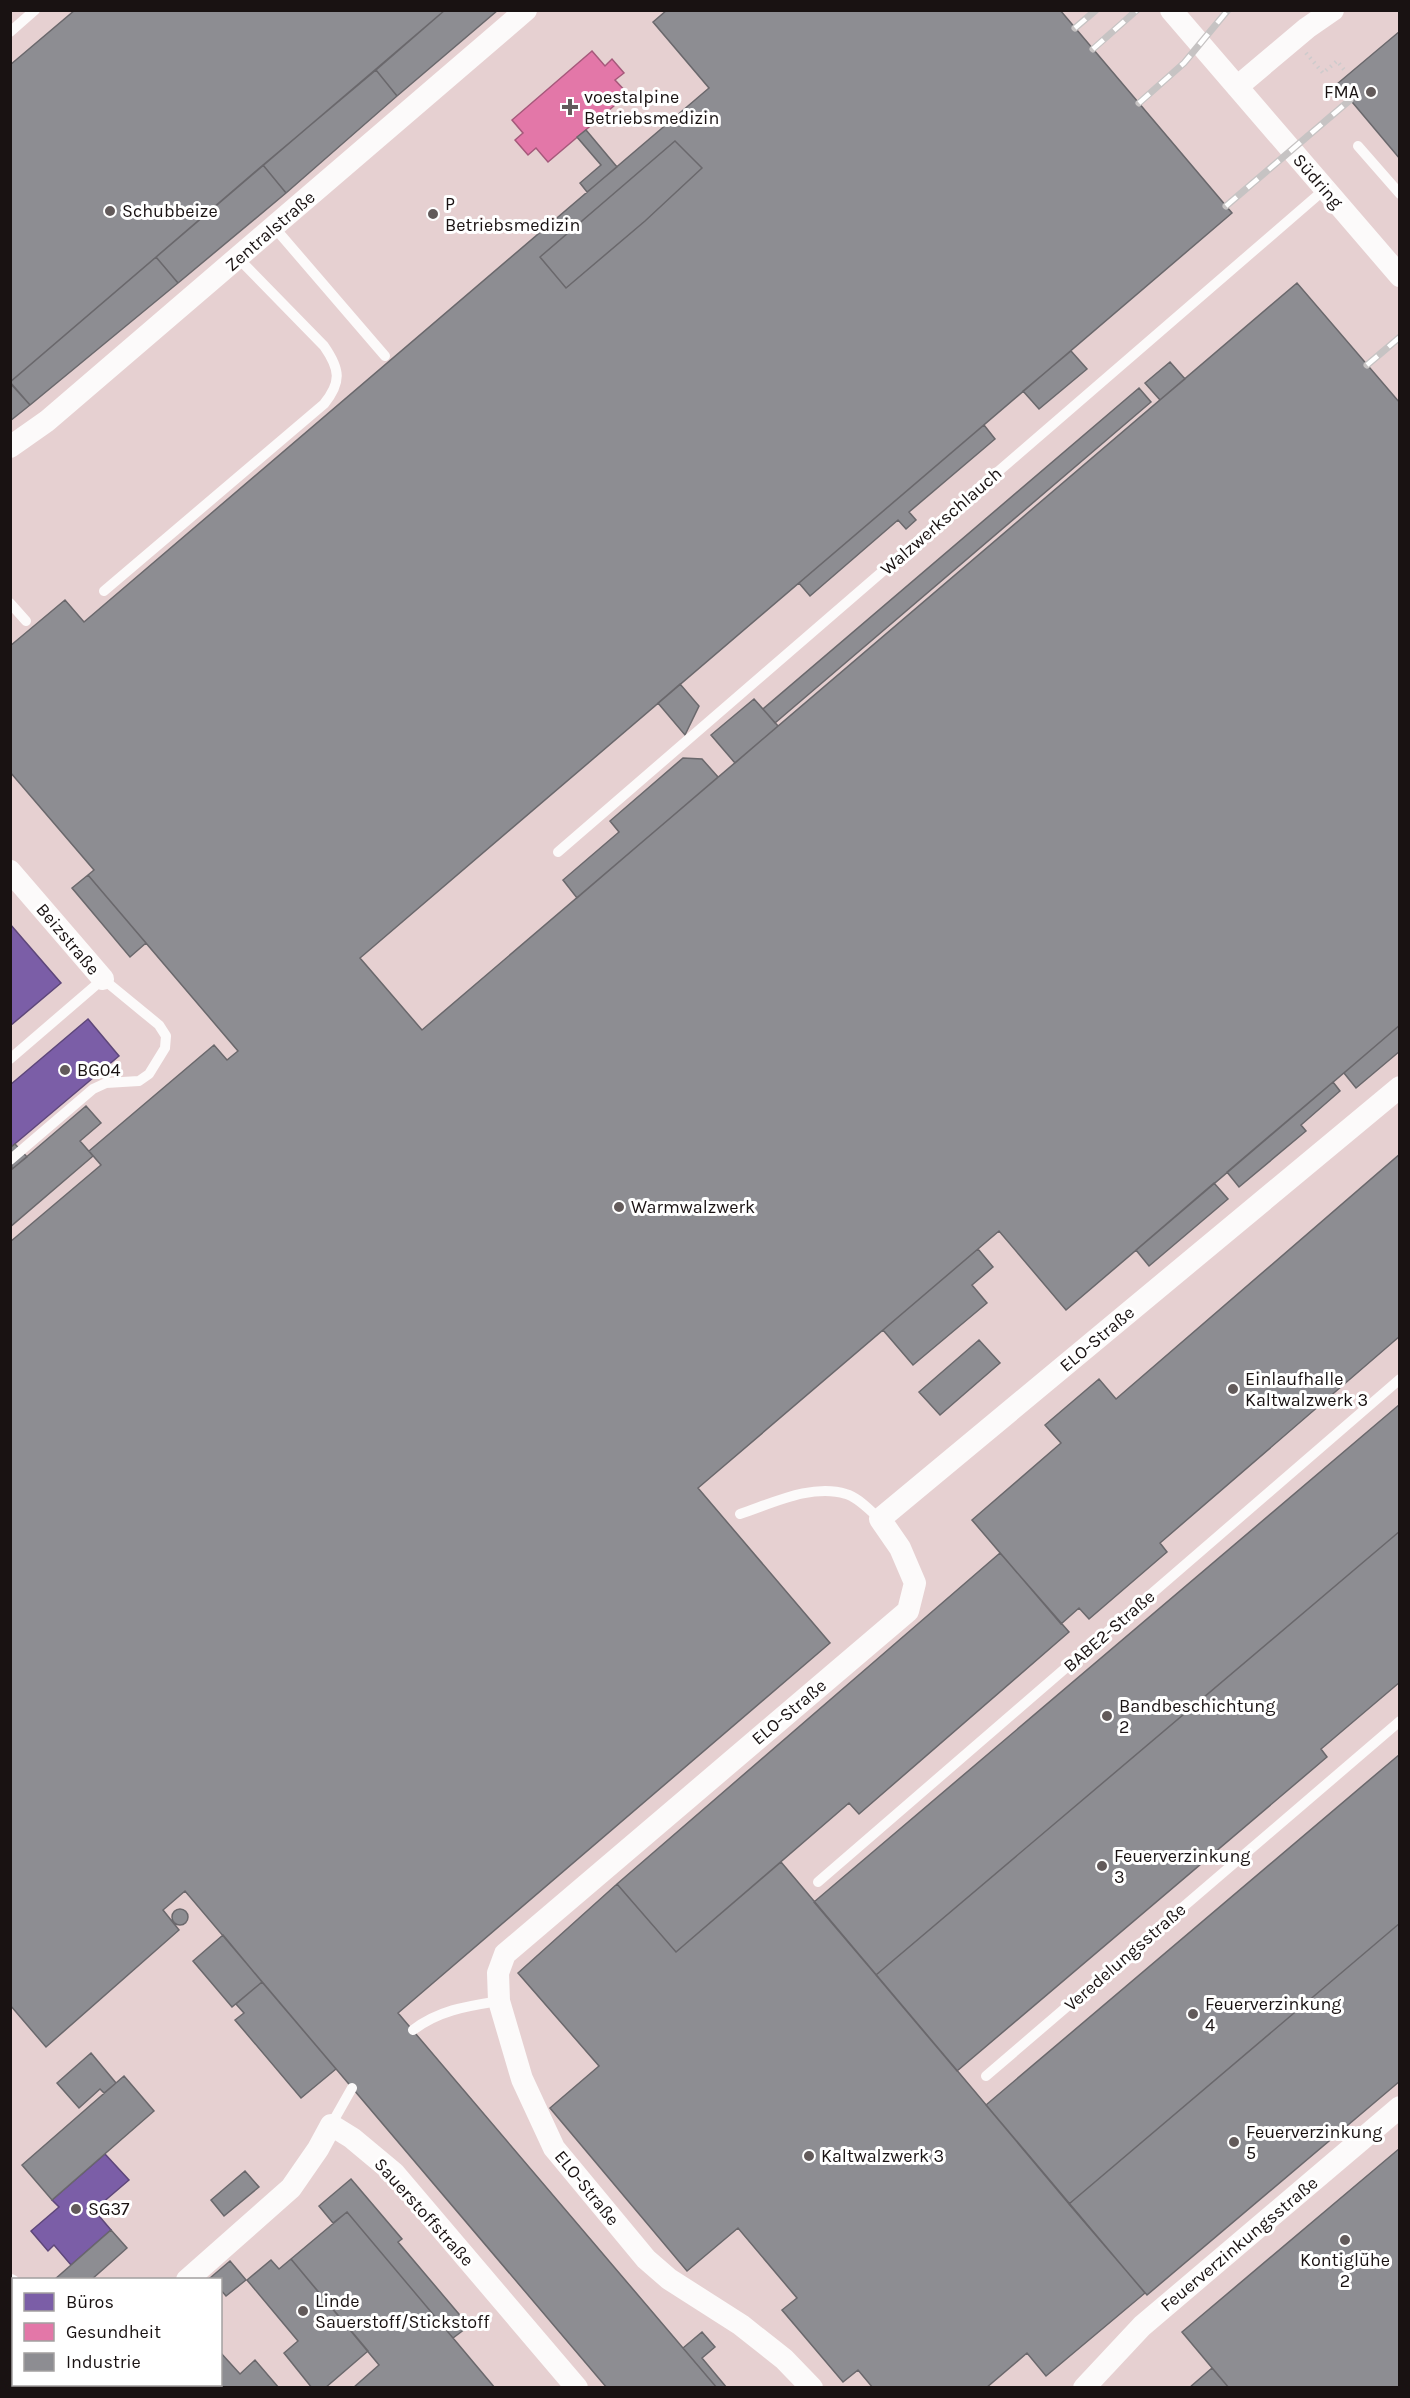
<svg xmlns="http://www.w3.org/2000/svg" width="1410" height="2398" viewBox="0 0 1410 2398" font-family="Karla,sans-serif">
	<rect width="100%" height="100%" fill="#ebdfe0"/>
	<path fill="#e6d0d1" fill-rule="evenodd" d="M11,11H1399V2387L11,2388ZM14,2280H220V2384H14Z"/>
	<path fill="#7b5ea7" stroke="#5e477a" stroke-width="1.5" d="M10,924L61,983L10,1026Z
		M88,1019L119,1056L10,1148V1085Z
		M105,2154L129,2180L94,2210L111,2230L71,2265L54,2245L48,2251L31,2231L59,2207L52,2200Z"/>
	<path fill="#e377a8" stroke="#a6597b" stroke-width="1.5" d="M592,51L605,66L612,59L624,73L615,80L628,94L548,162L536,148L528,155L515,140L523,133L512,120Z"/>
	<path fill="#8d8d92" stroke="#6a686c" stroke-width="1.5" d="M75,10H445L10,382V65Z
		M445,10H498L397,96L376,70Z
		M667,10H1060L1232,213L360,958L422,1030L1297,283L1400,403V1025L1066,1310L999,1231L698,1488L830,1643L398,2013L717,2388H607L185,1891L163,1910L179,1930L46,2047L10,2005V1242L101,1165L89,1151L214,1045L227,1060L238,1051L88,875L94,870L10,772V646L65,600L84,622L709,88L653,22Z
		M1400,31V159L1337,84Z
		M376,70L397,96L286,193L263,165Z
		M586,130L617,167L587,192L580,183L601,165L577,137Z
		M675,141L702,168L645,221L566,288L540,257Z
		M263,165L286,193L178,283L156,257Z
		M156,257L178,283L30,405L10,382Z
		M1071,351L1087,369L1039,409L1023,391Z
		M1170,362L1185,379L1160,400L1145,383Z
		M10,383L30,405L10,421Z
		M1139,388L1151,402L775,723L763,709Z
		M984,425L995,439L909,512L916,520L906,529L898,520L810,596L799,583Z
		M680,684L699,706L685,735L658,703Z
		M754,699L778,726L735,763L711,735Z
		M683,758L702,759L718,777L577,898L563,880L619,832L610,821Z
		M88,875L146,943L130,957L72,888Z
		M1400,1025V1051L1356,1088L1344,1073Z
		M1333,1082L1340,1091L1301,1125L1306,1131L1239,1187L1227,1172Z
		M86,1106L101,1123L80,1141L93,1156L10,1227V1171Z
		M15,1144L27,1157L12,1169L10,1148Z
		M1400,1154V1336L1160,1543L1167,1552L1089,1619L1079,1608L1061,1624L972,1520L1061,1443L1045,1425L1099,1379L1116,1399Z
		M1214,1183L1228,1199L1149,1266L1136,1250Z
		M978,1249L993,1267L972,1285L987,1303L913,1365L883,1330Z
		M979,1340L1000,1363L940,1415L919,1392Z
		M1400,1404V1531L876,1975L814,1902Z
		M1400,1531V1682L1321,1749L1327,1757L957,2071L876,1975Z
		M1000,1553L1069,1632L859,1814L849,1803L676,1952L617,1884Z
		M1400,1754V1923L1069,2204L986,2105Z
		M781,1862L1145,2293L1046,2376L1027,2353L986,2388H873L858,2370L843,2382L782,2310L797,2298L738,2228L687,2271L550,2108L599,2066L518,1973L617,1884L676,1952Z
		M172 1917a8 8 0 1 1 16 0a8 8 0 1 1-16 0Z
		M1400,1923V2081L1147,2295L1069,2204Z
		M223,1935L262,1982L232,2007L193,1961Z
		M262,1982L336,2069L301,2098L235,2020L244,2013L236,2004Z
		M91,2053L116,2083L104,2093L100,2089L79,2108L57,2083Z
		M124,2076L154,2111L52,2200L22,2165Z
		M1400,2148V2388H1229L1182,2332Z
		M245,2171L259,2187L224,2216L211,2200Z
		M351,2179L402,2239L398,2242L469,2326L453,2338L347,2212L333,2223L319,2206Z
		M347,2212L453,2338L495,2388H353L379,2365L291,2259Z
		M111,2230L127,2248L91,2280H54Z
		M291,2259L368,2351L325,2388H312L284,2353L298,2341L247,2280L271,2260L279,2269Z
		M230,2261L246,2280L226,2296L220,2289V2280L210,2278Z
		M702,2332L715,2347L702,2358L727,2388H717L683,2348Z
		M220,2352L240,2374L255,2360L279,2388H182L179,2384H220Z
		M1212,2368L1229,2388H1189Z"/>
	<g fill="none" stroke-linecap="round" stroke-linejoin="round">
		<path stroke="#cecbcc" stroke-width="4" stroke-dasharray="1.5 4.5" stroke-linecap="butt" d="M1306,53L1323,73L1337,61L1346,72"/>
		<path stroke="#fcfafa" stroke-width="10" d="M10,32L35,10
			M1358,146L1400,194
			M274,227L385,356
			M104,591L324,404C342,382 340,369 324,346L238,258
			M10,603L26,621
			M558,852L1325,189
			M10,1059L103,979L159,1025L166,1036L165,1048L149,1074L139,1081L106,1083L93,1089L10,1160
			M740,1514C771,1504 812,1483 846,1494C858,1497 870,1511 880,1519
			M818,1882L1400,1379
			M413,2030C439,2010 468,2006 499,2001
			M986,2076L1400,1721
			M331,2125L352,2088
			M117,2388L118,2384"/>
		<path stroke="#fcfafa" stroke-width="22" d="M1171,10L1400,276
			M1237,87L1307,28L1333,10
			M10,447L47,421L526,10
			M10,871L103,979
			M187,2280L291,2188L318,2149L331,2125L352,2138L394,2173L577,2388
			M10,2285L14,2316
			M20,2384L21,2388
			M812,2388L784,2359L741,2325L669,2279L646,2259L554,2148L522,2079L499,2001L498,1973L505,1954L908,1611L915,1583L900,1548L880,1519L1400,1087
			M1084,2388L1142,2326L1400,2107"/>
		<g stroke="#c6c3c3" stroke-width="7">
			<path id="rail" d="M1075,28L1096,10
				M1093,49L1137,10
				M1139,103L1184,63L1228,10
				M1226,206L1350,100
				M1367,365L1400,337"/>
		</g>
		<use href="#rail" stroke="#fff" stroke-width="4.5" stroke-dasharray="14" stroke-linecap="butt"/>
	</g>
	<g fill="#625a5a" stroke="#fff" stroke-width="2">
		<circle cx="1371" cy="92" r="6"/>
		<path d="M567 98h6v6h6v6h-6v6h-6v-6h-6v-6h6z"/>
		<circle cx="110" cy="211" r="6"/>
		<circle cx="433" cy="214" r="6"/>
		<circle cx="65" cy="1070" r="6"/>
		<circle cx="619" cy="1207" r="6"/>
		<circle cx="1233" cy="1389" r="6"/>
		<circle cx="1107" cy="1716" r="6"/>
		<circle cx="1102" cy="1866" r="6"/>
		<circle cx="1193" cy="2014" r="6"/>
		<circle cx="1234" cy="2142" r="6"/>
		<circle cx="809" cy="2156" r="6"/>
		<circle cx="76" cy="2209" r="6"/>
		<circle cx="1345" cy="2240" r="6"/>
		<circle cx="303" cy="2311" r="6"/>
	</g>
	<g text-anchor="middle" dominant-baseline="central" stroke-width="6" stroke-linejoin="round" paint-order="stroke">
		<g font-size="18" fill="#191212" stroke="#fff" text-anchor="start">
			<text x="1359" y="92" text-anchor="end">FMA</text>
			<text x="584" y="97">voestalpine<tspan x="584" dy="21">Betriebsmedizin</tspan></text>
			<text x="445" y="204">P<tspan x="445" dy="21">Betriebsmedizin</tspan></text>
			<text x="122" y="211">Schubbeize</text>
			<text x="77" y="1070">BG04</text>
			<text x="631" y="1207">Warmwalzwerk</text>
			<text x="1245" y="1379">Einlaufhalle<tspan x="1245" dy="21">Kaltwalzwerk 3</tspan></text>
			<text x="1119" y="1706">Bandbeschichtung<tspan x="1119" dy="21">2</tspan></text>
			<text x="1114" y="1856">Feuerverzinkung<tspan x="1114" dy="21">3</tspan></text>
			<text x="1205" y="2004">Feuerverzinkung<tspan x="1205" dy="21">4</tspan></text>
			<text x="1246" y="2132">Feuerverzinkung<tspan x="1246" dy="21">5</tspan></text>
			<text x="821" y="2156">Kaltwalzwerk 3</text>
			<text x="88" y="2209">SG37</text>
			<text x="1345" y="2260" text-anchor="middle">Kontiglühe<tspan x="1345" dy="21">2</tspan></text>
			<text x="315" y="2301">Linde<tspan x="315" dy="21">Sauerstoff/Stickstoff</tspan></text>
		</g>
		<g font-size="18" fill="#191212" stroke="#fff">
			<text transform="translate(1318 181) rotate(49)">Südring</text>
			<text transform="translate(270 231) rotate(-41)">Zentralstraße</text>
			<text transform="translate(941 521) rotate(-41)">Walzwerkschlauch</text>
			<text transform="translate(68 939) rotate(50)">Beizstraße</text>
			<text transform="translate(1097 1339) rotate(-40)">ELO-Straße</text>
			<text transform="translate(1109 1631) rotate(-41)">BABE2-Straße</text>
			<text transform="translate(789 1712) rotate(-40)">ELO-Straße</text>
			<text transform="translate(1125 1957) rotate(-41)">Veredelungsstraße</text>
			<text transform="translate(587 2188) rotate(51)">ELO-Straße</text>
			<text transform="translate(424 2212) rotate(48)">Sauerstoffstraße</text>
			<text transform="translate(1239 2244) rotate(-40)">Feuerverzinkungsstraße</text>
		</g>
	</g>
	<rect width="1410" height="2398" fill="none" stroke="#191212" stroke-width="24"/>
	<rect x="12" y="2278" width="210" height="108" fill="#ffffff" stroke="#a3a0a0" stroke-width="1.5"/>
	<rect x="24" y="2293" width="30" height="18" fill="#7b5ea7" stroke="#a3a0a0" stroke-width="1.5"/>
	<text x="66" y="2308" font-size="18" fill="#191212">Büros</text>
	<rect x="24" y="2323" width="30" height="18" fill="#e377a8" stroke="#a3a0a0" stroke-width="1.5"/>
	<text x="66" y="2338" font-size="18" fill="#191212">Gesundheit</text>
	<rect x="24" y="2353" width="30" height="18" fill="#8d8d92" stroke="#a3a0a0" stroke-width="1.5"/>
	<text x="66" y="2368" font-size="18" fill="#191212">Industrie</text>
</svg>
